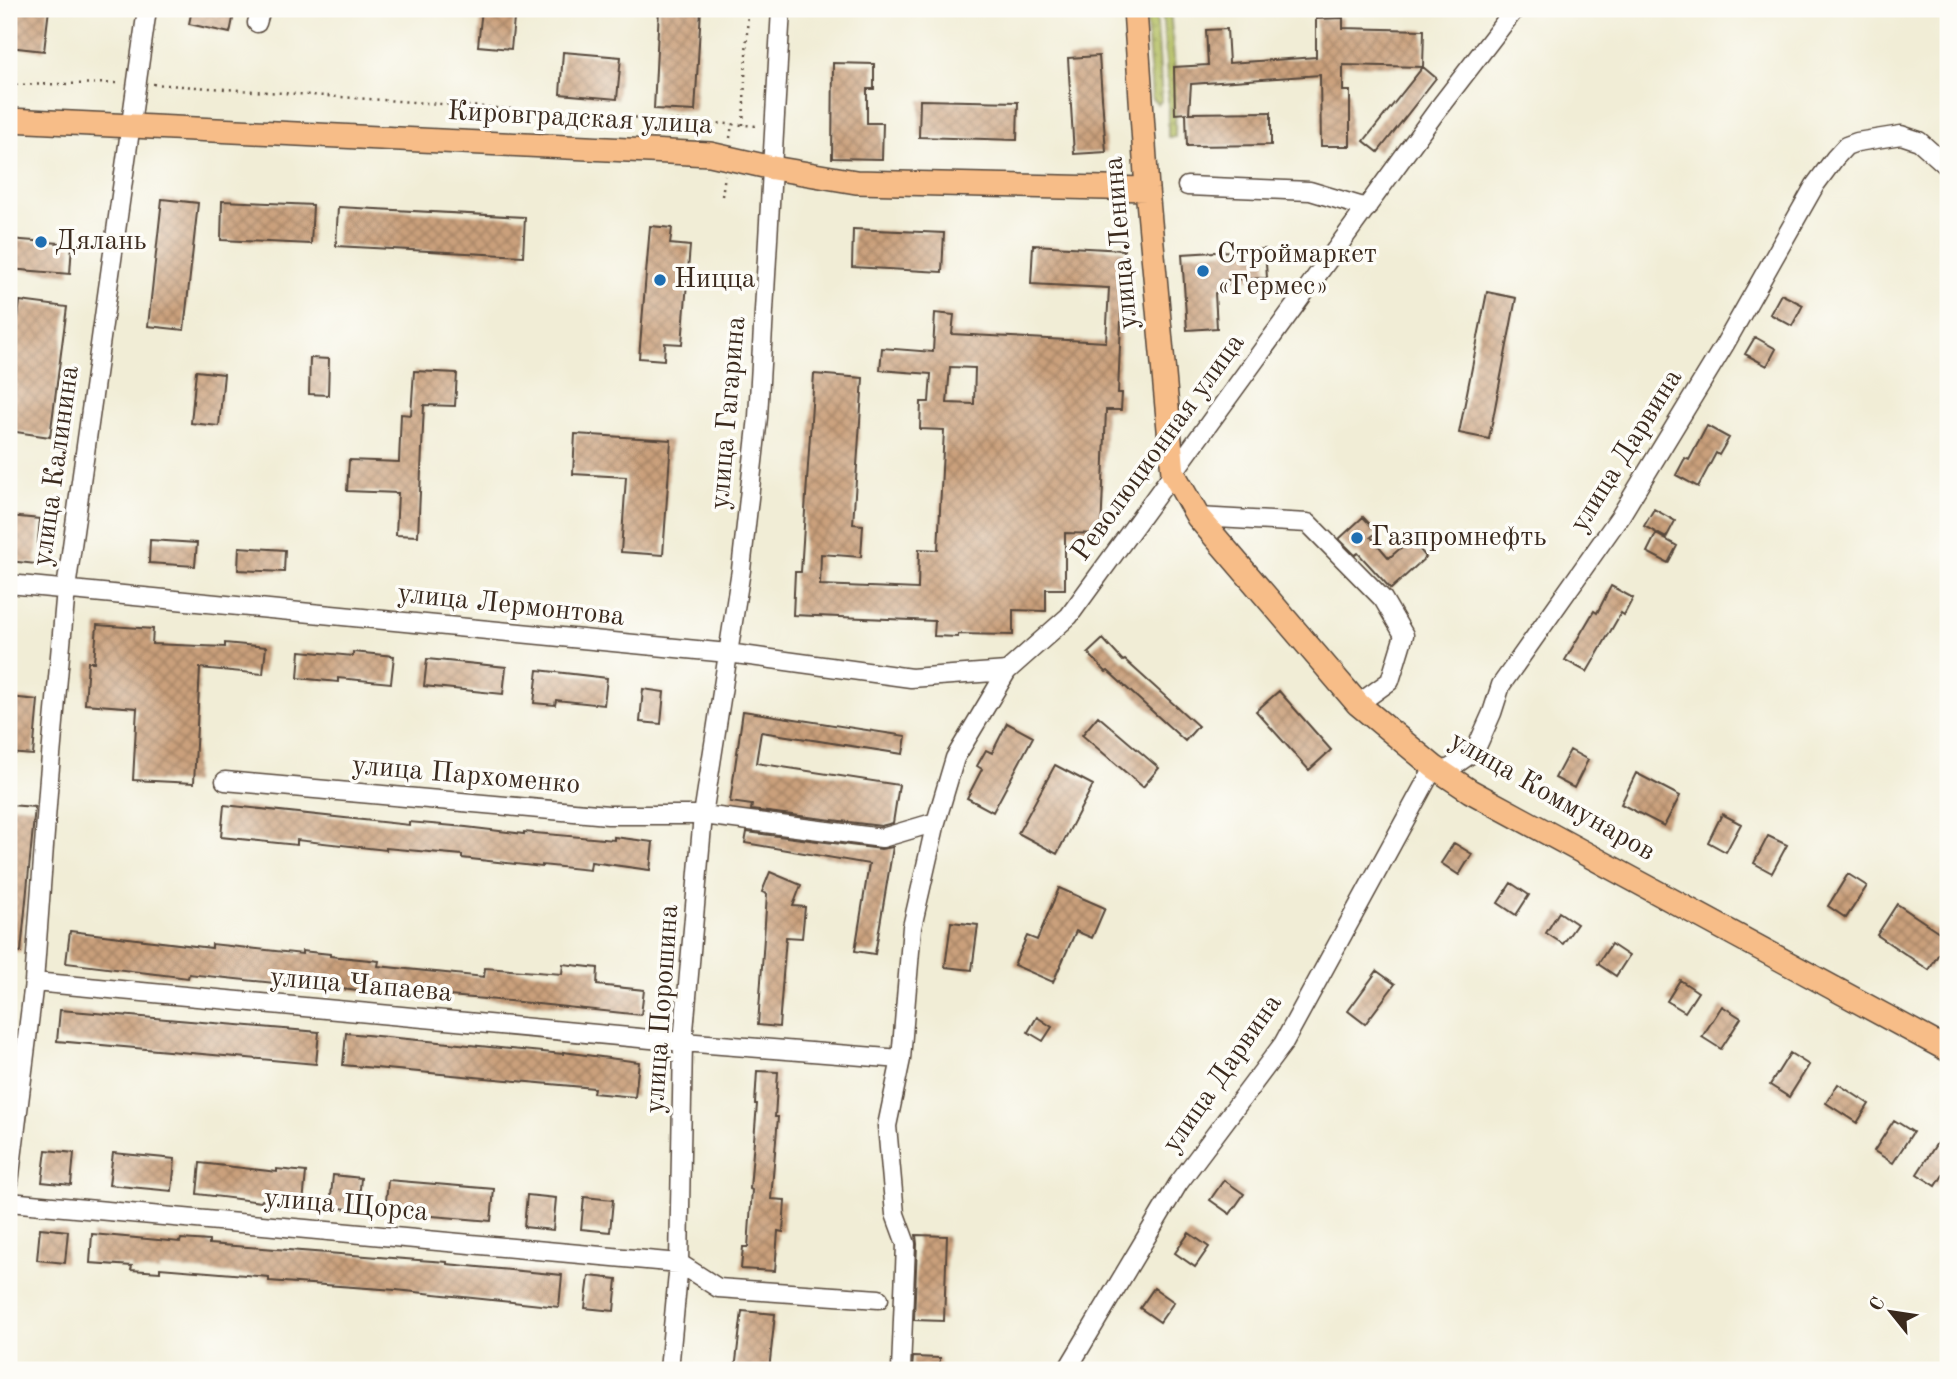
<svg xmlns="http://www.w3.org/2000/svg" width="1957" height="1379" viewBox="0 0 1957 1379" font-family="'Old Standard TT',serif">
	<defs>
		<pattern id="grass-dots" width="8" height="8" patternUnits="userSpaceOnUse" patternTransform="scale(1.75)"><rect width="8" height="8" fill="#b2be60"/><path d="M2 2h.1M6 6h.1" fill="none" stroke="#929b4f" stroke-width="1.8" stroke-linecap="round"/></pattern>
		<pattern id="building-cross-hatch" width="8" height="8" patternUnits="userSpaceOnUse" patternTransform="scale(1.75)"><rect width="8" height="8" fill="#caa07c"/><path d="M0 0l8 8M0 8l8-8" fill="none" stroke="#a58365"/></pattern>
	</defs>
	<rect width="100%" height="100%" fill="#fdfcf7"/>
	<filter id="ink" filterUnits="userSpaceOnUse"><feTurbulence type="fractalNoise" baseFrequency=".0143" numOctaves="2"/><feDisplacementMap in="SourceGraphic" scale="14" xChannelSelector="R" yChannelSelector="G"/><feConvolveMatrix kernelMatrix="1 2 1 2 8 2 1 2 1" color-interpolation-filters="sRGB"/></filter>
	<filter id="wash" filterUnits="userSpaceOnUse"><feTurbulence type="fractalNoise" baseFrequency=".00686" numOctaves="4" result="noise"/><feDisplacementMap in="SourceGraphic" scale="28" xChannelSelector="R" yChannelSelector="G"/><feGaussianBlur stdDeviation="1.57" result="paint"/><feColorMatrix in="noise" values="0 0 0 0 0 0 0 0 0 0 0 0 0 0 0 0 0 1.4 0 .05"/><feComposite in="paint" operator="in"/></filter>
	<g filter="url(#wash)">
		<rect width="100%" height="100%" fill="#f1edd6"/>
		<path fill="url(#grass-dots)" stroke="#76743f" stroke-width="2" d="M1146,9H1156L1162,100L1158,104L1152,98Z
			M1162,9H1170L1176,85L1175,137H1168V91Z"/>
		<g id="blocks">
			<path fill="url(#building-cross-hatch)" fill-rule="evenodd" d="M16,9H49L44,51L9,47V20H15Z
				M192,9H235L230,33L189,24Z
				M482,9H515L511,49L478,46Z
				M659,9H701L695,111L654,109Z
				M1343,18V28L1424,30L1423,67L1343,65V91H1350V146H1321L1320,75L1191,84L1189,113L1271,112V145L1187,146L1186,113L1175,114L1174,67L1208,65L1206,30L1227,29L1229,63L1316,57V19Z
				M563,52L621,57L617,99L560,94Z
				M1099,56L1106,152L1074,154L1068,58Z
				M833,63L874,64V89H867V123H883L882,159L832,158Z
				M1423,67L1436,78L1378,152L1364,141Z
				M920,100L1018,102L1017,140L919,137Z
				M162,199L198,203L184,330L148,326Z
				M222,201L313,205L311,244L221,240Z
				M338,207L525,217L523,256L336,246Z
				M650,226L672,228L670,244L690,246L682,344L665,343L664,360L639,358Z
				M853,229L944,233L942,272L852,267Z
				M9,239L72,244L70,274L9,269Z
				M1033,245L1124,250L1118,393H1122L1121,410H1106L1101,534L1065,533V589H1046V611L1013,610V635L958,634V637L934,636L935,621L793,615L795,572H801L814,374L863,378L853,524L863,525L861,557L821,554L820,585L918,589L919,549L938,550L944,430L920,429L921,402H929L931,374L880,370L882,348L933,352L935,313L954,315L952,334L1106,342L1109,288L1031,284ZM950,367L975,368L974,404L947,403Z
				M1265,249L1267,278L1227,280L1228,284L1219,285L1220,292L1215,293L1217,328L1187,330L1182,254Z
				M1487,292L1516,298L1489,439L1459,433Z
				M1781,294L1803,305L1792,326L1770,314Z
				M20,301L67,307L50,437L9,431V390Z
				M1755,337L1776,349L1767,366L1745,354Z
				M310,358L329,359L328,395L309,394Z
				M196,371L224,374L219,426L191,423Z
				M414,371L457,373L455,406L424,405L418,536L396,535L398,493L347,491L349,460L399,462L401,414L411,415Z
				M1707,426L1729,438L1719,455L1716,453L1698,487L1676,475L1685,458L1689,460Z
				M575,434L671,440L663,555L621,552L626,477L573,474Z
				M1654,509L1675,521L1666,538L1644,526Z
				M9,516L40,519L36,564L9,561Z
				M1363,517L1377,532L1371,537L1389,558L1411,539L1426,557L1391,589L1358,553L1355,555L1339,539Z
				M1656,534L1677,546L1668,563L1647,552Z
				M150,540L197,543L195,566L149,563Z
				M239,547L285,550L284,572L238,570Z
				M1611,586L1633,598L1624,615L1621,613L1587,672L1565,660L1594,611L1597,613Z
				M97,625L153,629L152,644L225,647V643L266,647L263,674L200,668L194,783L133,780L137,708L85,704L88,662H94Z
				M1103,639L1123,661L1125,660L1198,726L1185,741L1108,671L1106,672L1088,653Z
				M300,651L353,656V652L394,656L391,683L338,678V682L298,678Z
				M427,659L506,667L503,694L424,686Z
				M538,670L607,678L604,705L556,700L555,705L534,703Z
				M643,689L664,692L661,724L640,722Z
				M1279,691L1331,750L1309,770L1256,711Z
				M9,697L38,700L33,755L9,753Z
				M743,711L906,736L903,754L761,732L756,763L899,785L893,823L881,826L751,810L752,805L730,802Z
				M1098,716L1159,768L1143,787L1082,735Z
				M1007,723L1033,737L993,812L967,798L982,769L977,766L986,750L992,753Z
				M1570,750L1588,760L1574,788L1555,778Z
				M1055,765L1093,785L1057,854L1018,833Z
				M1636,773L1680,796L1664,826L1621,804Z
				M9,805L35,807L21,952L9,951Z
				M224,805L409,825V822L466,827L524,834V832L614,840V837L653,842L650,870L591,862L590,870L542,865V867L462,858V855L386,848V850L297,840V845L221,837Z
				M1722,814L1741,824L1726,852L1708,842Z
				M747,832L881,849L893,847L875,954L855,951L869,864L745,843Z
				M1768,836L1787,845L1772,873L1754,863Z
				M1454,843L1472,854L1459,875L1441,863Z
				M770,872L801,885L793,906L805,907L802,938L786,937L779,1027L758,1025L767,894L762,892Z
				M1848,874L1867,886L1846,918L1828,906Z
				M1511,883L1529,895L1516,915L1498,903Z
				M1059,888L1105,908L1092,938L1076,931L1053,982L1014,965L1027,936L1037,940Z
				M1897,904L1948,938L1929,970L1877,935Z
				M1559,912L1577,924L1563,944L1546,933Z
				M951,922L978,925L972,970L945,967Z
				M70,931L212,948V944L302,954V951L330,954V956L379,961L378,966L484,977L485,968L562,974L563,964L598,968L597,985L644,990L641,1015L510,1001L375,990V993L285,982L284,984L189,974L188,978L66,963Z
				M1611,944L1629,956L1616,976L1598,964Z
				M1377,971L1395,984L1365,1024L1348,1011Z
				M1680,980L1698,992L1685,1012L1667,1001Z
				M1722,1006L1741,1018L1721,1049L1702,1037Z
				M60,1010L319,1032L316,1064L57,1041Z
				M1037,1017L1052,1027L1043,1041L1028,1032Z
				M346,1033L563,1054V1052L639,1062L635,1097L593,1093L594,1088L343,1065Z
				M1790,1053L1809,1065L1789,1097L1770,1085Z
				M757,1071L778,1072L775,1117H778L771,1199L785,1200L783,1232L778,1231L775,1271L741,1269L743,1247H748L752,1190L750,1189L757,1104H755Z
				M1838,1084L1869,1104L1857,1123L1826,1103Z
				M1894,1120L1913,1132L1893,1163L1874,1151Z
				M1937,1143L1948,1150V1167L1936,1186L1917,1174Z
				M46,1150L74,1153L71,1185L42,1182Z
				M113,1153L175,1159L172,1191L109,1185Z
				M200,1163L277,1172V1169L306,1172L303,1204L262,1200L261,1202L197,1194Z
				M333,1175L361,1178L358,1210L330,1207Z
				M388,1180L494,1189L491,1221L385,1212Z
				M1224,1180L1244,1194L1230,1214L1210,1200Z
				M527,1195L556,1198L553,1230L524,1227Z
				M584,1197L613,1200L610,1232L581,1229Z
				M40,1228L68,1231L65,1263L37,1260Z
				M1189,1233L1209,1247L1195,1267L1175,1253Z
				M92,1234L180,1242L181,1239L209,1241V1244L418,1260L447,1262V1264L562,1275L559,1307L396,1290L269,1281V1277L160,1268V1272L131,1270L132,1266L90,1263Z
				M916,1235L947,1236L944,1321L914,1320L917,1244Z
				M589,1276L617,1279L614,1311L585,1308Z
				M1154,1288L1174,1302L1160,1322L1140,1308Z
				M742,1311L775,1314L769,1370H735Z
				M913,1357L940,1358V1370H912Z"/>
		</g>
	</g>
	<g filter="url(#ink)">
		<use href="#blocks" fill-opacity="0" stroke="#56473a" stroke-width="2"/>
		<g fill="none" stroke-linecap="round" stroke-linejoin="round">
			<g stroke="#56473a" stroke-width="21">
				<path id="minor" d="M257,23L261,9
					M1187,186L1310,191L1367,208
					M1198,517L1308,523L1383,599L1404,635L1390,681L1358,704
					M9,584L728,653L911,678L1007,671
					M1443,773L1475,751L1492,713L1501,685L1621,515L1725,344L1815,185L1835,158L1846,146L1857,142L1901,135L1919,141L1948,167
					M936,822L955,758L1007,671L1069,616L1438,109L1515,9
					M34,982L683,1042L901,1059L912,927L936,822L882,838L703,815H608L225,781
					M901,1059L887,1126L895,1214L906,1244L901,1370
					M9,1183L34,982L49,778L66,589L147,9
					M9,1202L679,1263L718,1288L879,1299
					M669,1370L679,1263L683,1042L703,815L741,570L758,417L781,9
					M1067,1370L1178,1184L1283,1044L1434,767"/>
			</g>
			<g stroke="#56473a" stroke-width="26">
				<path id="major" d="M1135,9L1147,189L1173,473L1198,517L1358,704L1434,767L1470,791L1948,1050
					M9,120L710,154L773,168L856,182L1147,189"/>
			</g>
			<path stroke="#56473a" stroke-width="2.5" stroke-dasharray="2 5" stroke-linecap="butt" d="M153,84L758,126
				M9,85L119,83
				M743,125L748,9
				M730,138L732,124
				M722,196L725,175"/>
			<use href="#minor" stroke="#fff" stroke-width="18"/>
			<use href="#major" stroke="#f7bd88" stroke-width="23"/>
		</g>
	</g>
	<g fill="#1f6fb2" stroke="#fdfcf7" stroke-width="2.5">
		<circle cx="41" cy="242" r="7"/>
		<circle cx="1203" cy="271" r="7"/>
		<circle cx="660" cy="280" r="7"/>
		<circle cx="1357" cy="538" r="7"/>
	</g>
	<g text-anchor="middle" dominant-baseline="central" stroke-width="7" stroke-linejoin="round" paint-order="stroke">
		<g font-size="28" fill="#3b2a1e" stroke="#fdfcf7">
			<text transform="translate(580 119) rotate(3)">Кировградская улица</text>
			<text transform="translate(1122 243) rotate(-95)">улица Ленина</text>
			<text transform="translate(729 413) rotate(-85)">улица Гагарина</text>
			<text transform="translate(1159 448) rotate(-54)">Революционная улица</text>
			<text transform="translate(1627 451) rotate(-58)">улица Дарвина</text>
			<text transform="translate(57 466) rotate(-82)">улица Калинина</text>
			<text transform="translate(511 606) rotate(6)">улица Лермонтова</text>
			<text transform="translate(466 776) rotate(5)">улица Пархоменко</text>
			<text transform="translate(1552 797) rotate(30)">улица Коммунаров</text>
			<text transform="translate(361 986) rotate(5)">улица Чапаева</text>
			<text transform="translate(663 1009) rotate(-86)">улица Порошина</text>
			<text transform="translate(1223 1074) rotate(-55)">улица Дарвина</text>
			<text transform="translate(346 1206) rotate(5)">улица Щорса</text>
		</g>
		<g font-size="28" fill="#3b2a1e" stroke="#fdfcf7" text-anchor="start">
			<text x="55" y="242">Дялань</text>
			<text x="1217" y="255">Строймаркет<tspan x="1217" dy="32">«Гермес»</tspan></text>
			<text x="674" y="280">Ницца</text>
			<text x="1371" y="538">Газпромнефть</text>
		</g>
	</g>
	<rect width="1957" height="1379" fill="none" stroke="#fdfcf7" stroke-width="35"/>
	<g transform="translate(1891 1312) rotate(300)" stroke="#fdfcf7" stroke-width="5" paint-order="stroke">
	<path d="M0-5L12 26L0 18L-12 26Z" fill="#3b2a1e"/>
	<text y="-10" font-size="19" font-weight="bold" text-anchor="middle" fill="#3b2a1e">С</text>
	</g>
</svg>
